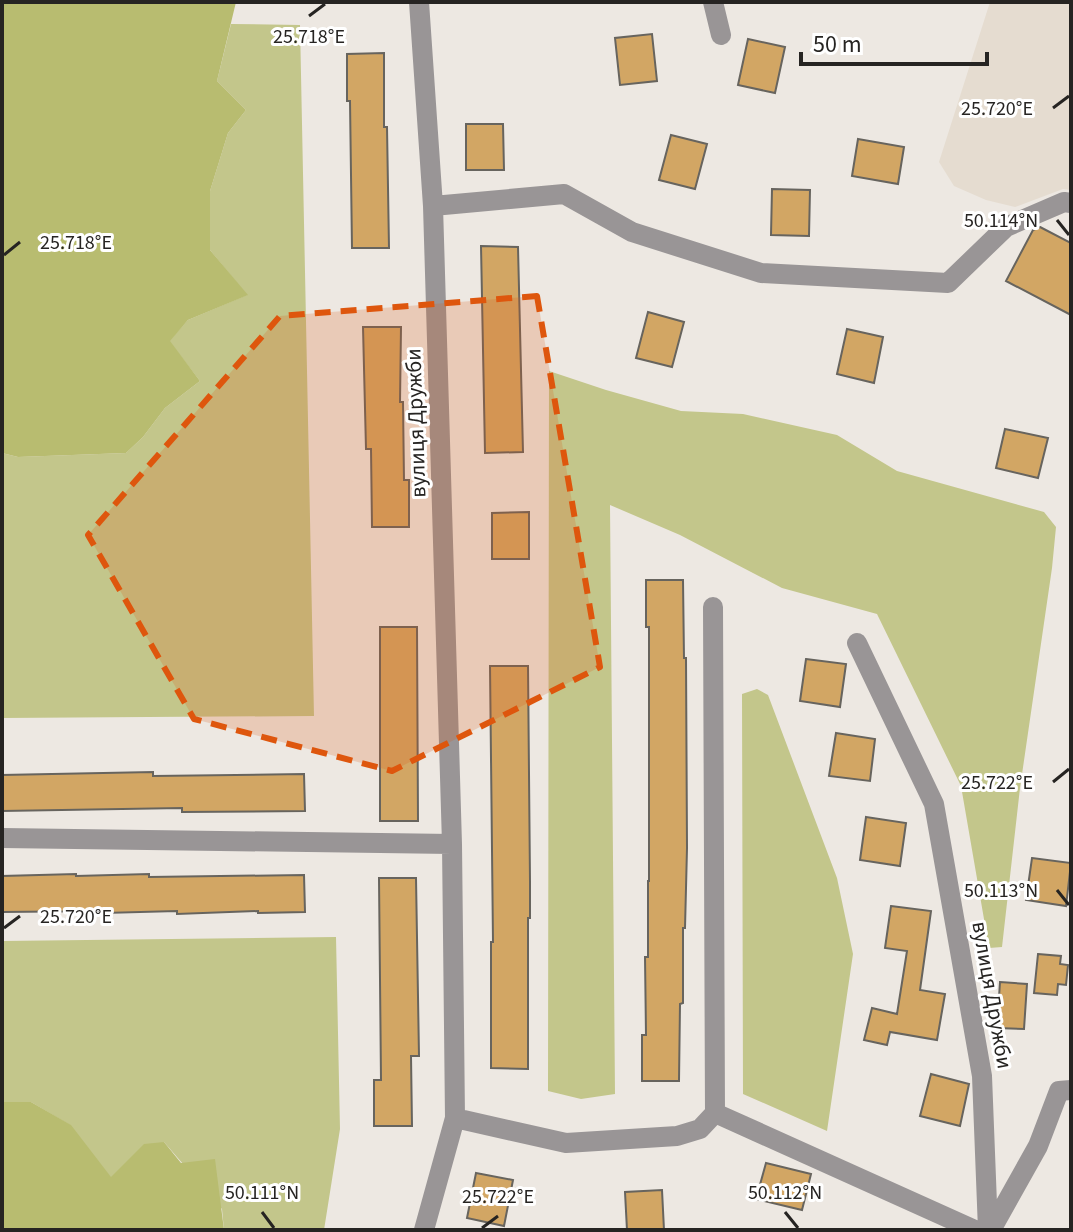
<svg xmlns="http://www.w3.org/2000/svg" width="1073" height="1232" viewBox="0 0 1073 1232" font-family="'Source Sans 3',sans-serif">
	<rect width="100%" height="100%" fill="#ede8e2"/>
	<path fill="#e5dcd0" d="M990,2H1071V190L1063,189L1015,207L986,200L954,186L939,162Z"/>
	<path fill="#c3c68b" d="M231,24L300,25L314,716L2,718V453L18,457L126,453L143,437L165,408L200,381L169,341L188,320L247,295L210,250V191L228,133L246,110L217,81Z
		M549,371L606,390L681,411L743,414L837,435L897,471L1044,512L1056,527L1052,568L1020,788L1002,947L989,948L961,786L877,614L782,588L680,535L610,505L615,1094L581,1099L548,1091Z
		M757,689L768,695L837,878L853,954L827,1131L743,1094L742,694Z
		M336,937L340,1129L324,1230H224L222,1209L164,1142L111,1178L70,1125L31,1102H2V941Z"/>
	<path fill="#b8bc70" d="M2,2H236L217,81L246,110L228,133L210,191V250L248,295L188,320L170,341L200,381L165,408L143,437L126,453L18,457L2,453Z
		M2,1102H31L71,1125L111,1177L144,1144L164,1142L181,1163L215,1159L224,1230H2Z"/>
	<path fill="#d2a664" stroke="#67645e" stroke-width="2" d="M652,34L657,81L620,85L615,38Z
		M748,39L785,47L775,93L738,85Z
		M384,53V127H387L389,248H352L350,101H347V54Z
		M466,124H503L504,170H466Z
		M671,135L707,144L695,189L659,180Z
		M858,139L904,147L898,184L852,176Z
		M772,189L810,190L809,236L771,235Z
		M1040,227L1071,243V315L1006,281L1033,230Z
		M481,246L518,247L523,452L485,453Z
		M648,312L684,322L672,367L636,358Z
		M363,327H401L400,402H403L404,480H409V527H372L371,449H366Z
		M847,329L883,337L874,383L837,374Z
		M1005,429L1048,438L1038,478L996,468Z
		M529,512V559H492V513Z
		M646,580H683L684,658H686L687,848L685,928H683V1003L680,1004L679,1081H642V1035H646L645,957H648V881H649V627H646Z
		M380,627H417L418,821H380Z
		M806,659L846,664L840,707L800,701Z
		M490,666H528L530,881V918H528V1069L491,1068V942H493Z
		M836,733L875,739L870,781L829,776Z
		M153,772V776L304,774L305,811L182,812V808L2,811V775Z
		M866,817L906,823L900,866L860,860Z
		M1032,858L1071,863L1066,906L1026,900Z
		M76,874V876L149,874V877L304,875L305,912L258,913V911L177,914V911L104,913V911L2,912V876Z
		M379,878H416L419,1056H411L412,1126H374V1080H381Z
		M891,906L931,911L920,990L945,994L937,1040L890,1032L887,1045L864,1040L872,1008L897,1014L907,951L885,948Z
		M1038,954L1061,956L1060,964L1068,965L1066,985L1058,984L1057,995L1034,993Z
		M1000,982L1027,984L1024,1029L997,1028Z
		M931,1074L969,1084L960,1126L920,1116Z
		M766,1163L811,1174L802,1210L756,1199Z
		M476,1173L513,1180L504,1226L467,1218Z
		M662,1190L664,1230H627L625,1192Z"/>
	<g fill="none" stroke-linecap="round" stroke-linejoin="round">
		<path stroke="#999596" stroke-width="20" d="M419,2L433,206L452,844L455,1118L424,1230
			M713,2L721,35
			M433,206L564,194L632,232L761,273L948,283L1006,227L1064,202L1071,203
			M857,643L934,804L982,1076L988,1230
			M2,838L452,844
			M715,1113L975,1230
			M455,1118L566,1143L677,1136L700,1129L715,1113L713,607
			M991,1230L1038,1146L1059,1091L1071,1090"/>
	</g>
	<path fill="#de560d" fill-opacity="0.2" stroke="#de560d" stroke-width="6" stroke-dasharray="16 10" stroke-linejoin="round" d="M537,296L600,667L392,771L194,719L88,535L280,316Z"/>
	<path fill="none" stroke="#262422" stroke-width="3" d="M309,16L325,4M1053,108L1069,96M1057,220L1069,235M4,255L20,242M1053,782L1069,769M1057,890L1069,905M4,928L20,916M262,1212L274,1228M785,1212L798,1228M482,1228L498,1216"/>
	<g text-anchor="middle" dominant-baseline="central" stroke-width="6" stroke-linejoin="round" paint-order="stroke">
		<g font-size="22" fill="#262422" stroke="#fff">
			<text transform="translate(416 423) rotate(-92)">вулиця Дружби</text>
			<text transform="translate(992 995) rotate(80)">вулиця Дружби</text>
		</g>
	</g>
	<g font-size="20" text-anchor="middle" fill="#262422" stroke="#fff" stroke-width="6" stroke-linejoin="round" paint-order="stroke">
		<text x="309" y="43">25.718°E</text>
		<text x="997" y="115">25.720°E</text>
		<text x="1001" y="227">50.114°N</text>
		<text x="76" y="249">25.718°E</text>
		<text x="997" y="789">25.722°E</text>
		<text x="1001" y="897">50.113°N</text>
		<text x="76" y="923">25.720°E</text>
		<text x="262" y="1199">50.111°N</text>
		<text x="785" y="1199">50.112°N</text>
		<text x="498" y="1203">25.722°E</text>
	</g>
	<rect width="1073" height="1232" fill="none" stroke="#262422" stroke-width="8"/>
	<path d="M801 52v12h186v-12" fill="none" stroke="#262422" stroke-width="4"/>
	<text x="813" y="52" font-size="24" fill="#262422" stroke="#ffffff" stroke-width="6" paint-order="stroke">50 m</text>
</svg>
